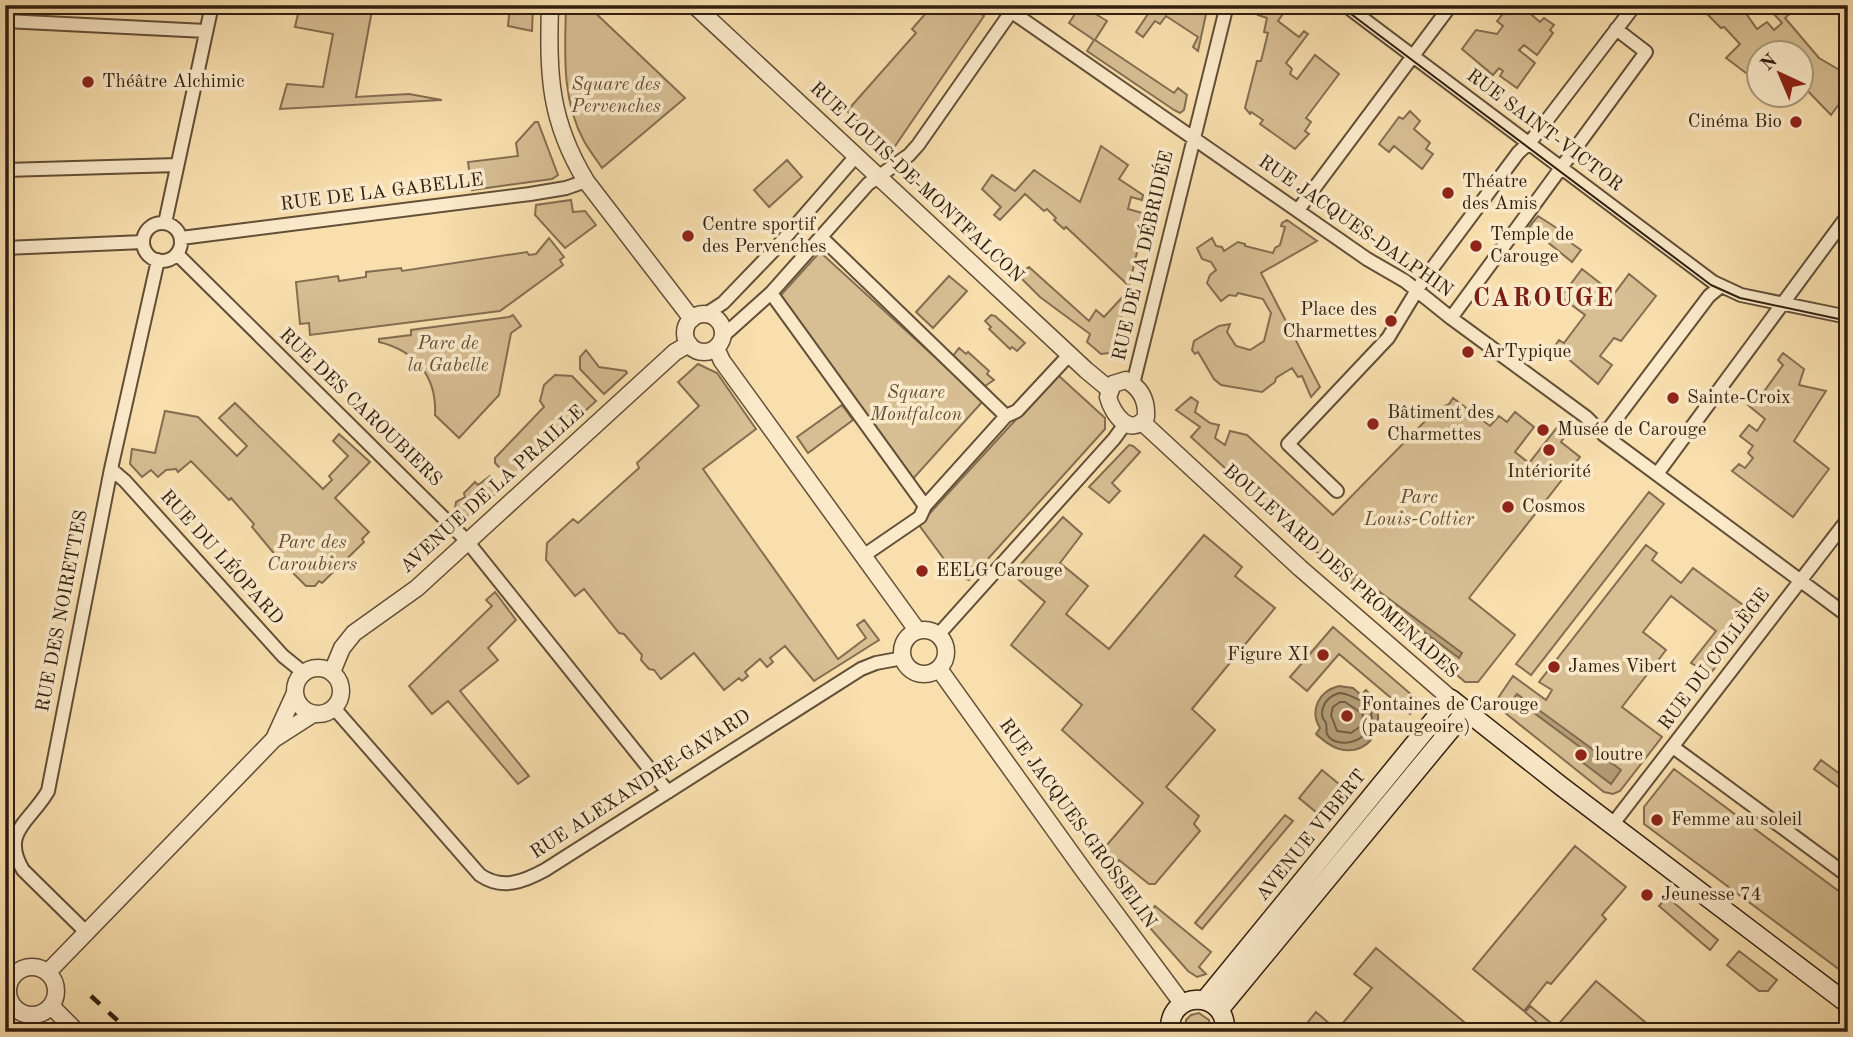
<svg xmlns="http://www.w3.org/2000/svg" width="1853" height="1037" viewBox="0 0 1853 1037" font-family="'Old Standard TT',serif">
	<rect width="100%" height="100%" fill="#f9dfae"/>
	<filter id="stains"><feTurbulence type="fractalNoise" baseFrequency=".00286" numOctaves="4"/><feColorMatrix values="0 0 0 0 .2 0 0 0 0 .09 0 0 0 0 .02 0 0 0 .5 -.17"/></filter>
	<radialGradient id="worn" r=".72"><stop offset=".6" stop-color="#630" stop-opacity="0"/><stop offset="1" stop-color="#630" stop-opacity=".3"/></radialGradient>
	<path fill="#d7be93" stroke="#846e51" stroke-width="2" d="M300,5H373L356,97L409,94L442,100L280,109L287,84L323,87L333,34L295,27Z
		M510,5H533L532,31L508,26Z
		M566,5H587L685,98L602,168C596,159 589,150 584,141C561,99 565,51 566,5Z
		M933,5H969L984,16L891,152L847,111L916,33L912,29Z
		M1081,5L1107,21L1095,40L1174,93L1178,88L1187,95L1184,110L1180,113L1174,110L1087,51L1094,40L1069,23Z
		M1154,5H1208L1198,51L1193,47L1198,37L1166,16L1160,24L1155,21L1143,37L1136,32Z
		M1261,5H1277L1285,11L1278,21L1299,37L1304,31L1308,34L1286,63L1292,69L1290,74L1297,79L1315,55L1339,74L1306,118L1311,122L1305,131L1309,134L1295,149L1260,124L1263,120L1251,112L1250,114L1245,108L1257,61H1261L1268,33L1264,32L1267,18L1258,15Z
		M1510,5H1520L1540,22L1544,18L1554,25L1550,30L1553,33L1537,55L1524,45L1519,50L1535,63L1517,88L1500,76L1503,71L1499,68L1493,75L1462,49L1476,30L1497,34L1503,26L1497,21Z
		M1716,5H1740L1757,29L1767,22L1774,30L1782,23L1773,13L1783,5H1799L1785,18L1819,58L1848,75V92L1831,115L1801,84L1800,52H1758V82L1726,58L1740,44L1724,27L1721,28L1707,14Z
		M1410,111L1420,121L1414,129L1430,143L1426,149L1433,154L1422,169L1394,146L1389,152L1379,144L1399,117L1403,119Z
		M535,122H538L558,175L552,179L472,190L468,162L518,156L516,143Z
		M1101,146L1128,165L1119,179L1143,195L1142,200L1131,197L1128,209L1146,214L1129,286L1066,227L1064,229L1054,220L1056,218L1047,209L1044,211L1025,194L1000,220L994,215L1001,207L982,189L992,175L1015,191L1034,170L1080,202Z
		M787,160L802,177L769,207L754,190Z
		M571,200L573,212L585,211L596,225L565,248L535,215L536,205Z
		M1538,216L1566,234L1564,238L1581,250L1572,262L1529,227Z
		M1287,220L1317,241L1261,273L1320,387L1311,397L1302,376L1298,377L1292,368L1276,378L1275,382L1262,392L1221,385L1214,379L1198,352L1195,354L1192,350L1194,341L1219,326L1230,324L1227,332L1236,346L1250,350L1264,341L1271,313L1263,299L1238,293L1236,296L1229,295L1221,301L1207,283L1210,275L1216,270L1211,262L1202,259L1197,248L1212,238L1216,246L1222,247L1224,251L1238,242L1245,244V246L1273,253L1275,248L1280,245L1285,227L1281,226L1282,223Z
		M549,238L564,257L560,260L563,265L500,311L310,335L309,323L300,324L296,282L338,276L339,281L366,277V272L401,268L402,271L527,252L529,255L536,254Z
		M820,252L983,401L912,480L780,296Z
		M1029,267L1089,321L1096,310L1104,317L1128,291L1113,349L1109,353L1101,354L1087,342L1090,334L1040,297L1017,274Z
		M1582,269L1614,294L1629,274L1656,296L1621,341L1614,338L1600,356L1612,365L1598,384L1554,347L1559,340L1564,343L1585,315L1561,297Z
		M949,276L967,291L933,328L916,312Z
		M513,315L521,326L511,333L499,395L459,438L435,415C437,377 416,351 379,342V339L411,335V330L509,317Z
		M991,315L995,316L1025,343L1017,351L1012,347L1010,349L989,329L991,327L985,321Z
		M959,348L966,354L968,352L989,371L987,374L994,380L985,386L953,356Z
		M586,350L599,367L626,371L627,373L604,394L580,369V357Z
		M1783,353L1804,369L1799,385L1826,391L1794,441L1829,469L1793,517L1732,471L1739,464L1745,468L1753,458L1748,453L1753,446L1740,436L1749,425L1757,431L1765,419L1748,405L1751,401L1755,404L1783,365L1778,360Z
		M698,364L717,373L756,429L703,469L838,659L866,638L857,625L864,620L879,640L814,681L785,646L770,658L773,662L767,667L760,659L745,672L748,676L742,681L739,678L724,690L694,653L661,679L654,670L649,669L641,660L642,655L624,634L619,633L584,589L575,596L546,560L547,543L573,519L578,523L639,468L637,463L699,406L678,382Z
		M555,375L572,376L596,401L511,479L495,463V458L544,407L540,401L544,385Z
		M1059,376L1105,418V429L969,580L955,574L919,525L1055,377Z
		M1191,397L1198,402L1195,412L1210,423L1219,425L1215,438L1225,445L1230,431L1247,435L1333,515L1434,412L1449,404L1453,398L1490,426L1499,416L1507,422L1515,412L1534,427L1515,452L1529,463L1559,425L1568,432L1561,442L1580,457L1469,598L1515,635L1478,682H1465L1333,567L1191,437L1200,427L1176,410Z
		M235,403L323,489L332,480L329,476L348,456L333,441L339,434L370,462L335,498L369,532L362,539L364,542L322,583L319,581L315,586H306L277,557L252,527L254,524L231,498L229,500L191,461L178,472L176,469L166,470L158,477L151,470L142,477L130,464L132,449L155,453L165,411L198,417L237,456L247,446L219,418Z
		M842,405L853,420L808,453L797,437Z
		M1129,445L1133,446L1140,452L1112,483L1120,491L1109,503L1089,487Z
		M490,476L502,488L473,514L463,517L455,509L456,502L465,497L464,493L475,482L478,485Z
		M1649,492L1664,504L1531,675L1516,664Z
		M1063,517L1082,534L1060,563L1088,586L1066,614L1109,649L1204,535L1242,567L1235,576L1275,608L1192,709L1215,730L1166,787L1199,816L1194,824L1200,831L1155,884H1149L1119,860L1113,866L1100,853L1143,803L1062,730L1082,705L1011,645L1045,602L1012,574Z
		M1646,545L1657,553L1652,560L1681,583L1693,568L1743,605L1730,622L1731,628L1727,635L1735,642L1710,674L1691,663L1716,631L1671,596L1643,632L1666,650L1622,707L1662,737L1620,791L1613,794L1604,792L1499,708L1496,701L1513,676L1546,700L1552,690L1539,682Z
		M495,592L516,620L488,648L498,660L460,691L529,776L518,784L448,701L432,714L409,686L492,606L486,600Z
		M1333,627L1420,702L1410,714L1339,654L1307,691L1290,677Z
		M1821,760L1848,780V794L1814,769Z
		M1674,769L1848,898V976L1644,824V807Z
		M1322,770L1351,794L1328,822L1299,798Z
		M1285,815L1293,821L1202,929L1195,923Z
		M1575,846L1626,887L1602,915L1606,919L1551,984L1547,982L1524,1011L1473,969Z
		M1667,897L1718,940L1710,950L1659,906Z
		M1155,906L1211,952L1199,967L1206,974L1197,977L1188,971L1143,920Z
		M1376,948L1476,1032H1300L1316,1012L1337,1030L1372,988L1354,974Z
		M1739,951L1777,980L1768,991H1759L1727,965Z
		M1596,981L1657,1032H1548L1525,1012L1530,1006L1556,1027Z
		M1199,1013L1209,1020L1210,1032H1186V1020L1191,1015Z"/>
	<path fill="#b59e78" stroke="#806b4e" stroke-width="2" d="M1338,561L1462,653L1459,658L1385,603L1380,609L1333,567Z
		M1339,686L1353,688L1361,695L1366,690C1391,715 1375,758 1339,749C1329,746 1323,740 1316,734L1320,728C1309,710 1319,691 1339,686Z
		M1517,694L1621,770L1611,784L1582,762L1588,753L1514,698Z"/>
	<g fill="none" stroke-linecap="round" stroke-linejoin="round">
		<path stroke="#725e44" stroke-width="2" d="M1339,693C1350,693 1356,701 1366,701C1389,738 1337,754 1327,734C1326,731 1327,727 1326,723C1323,717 1322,720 1322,713C1323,702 1330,696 1339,693Z
			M1340,702H1345L1363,714L1361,726L1351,733L1337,731L1331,715L1333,707Z"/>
		<g stroke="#624f37" stroke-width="16">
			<path id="minor" d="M1002,5L1367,259L1405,281L1451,318L1586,417L1604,435L1848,616
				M1345,5L1713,282L1741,295L1848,317
				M5,21L206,31
				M5,170L177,165
				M1298,210L1451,5
				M165,223L212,5
				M143 242a19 19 0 1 1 38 0a19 19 0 1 1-38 0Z
				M821,237L1006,416
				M181,238L530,194L566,188L586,181
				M5,248L143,242
				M177,254L467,541L668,792
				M771,293L925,506
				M706,314L723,303L776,248L856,156
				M1451,318L1646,52L1616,29
				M723,336L771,293L868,184L909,155L918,145L1011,12
				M1133,384L1227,5
				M1604,435L1709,296L1721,286
				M111,469L125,481L283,656L304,673
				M1657,474L1848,215
				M1337,491L1288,444L1388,338L1422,282L1518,153L1531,141L1635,5
				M863,556L920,517L925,506L1006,416L1017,411L1069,355
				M939,634L1114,439L1125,424
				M334,708L480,875C502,890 523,882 545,870L861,669L876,663L903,658
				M1673,747L1848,876
				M1612,825L1848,519
				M86,932L23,870C0,832 31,821 48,791L111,469L158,260"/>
		</g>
		<g stroke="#624f37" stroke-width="19">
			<path id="tertiary" d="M550,5C548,75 549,120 586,181L692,319
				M694,5L1086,370L1110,390
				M685 333a19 19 0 1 1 38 0a19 19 0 1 1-38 0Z
				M716,348L722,361L917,630
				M1126,380C1141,388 1147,401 1146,417C1130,439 1112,413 1108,397L1113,384Z
				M1142,422L1300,568L1451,699
				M902 652a22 22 0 1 1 44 0a22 22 0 1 1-44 0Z
				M295 691a23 23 0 1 1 46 0a23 23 0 1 1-46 0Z
				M939,669L1084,871L1182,1003
				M332,672L342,648L354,633L417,588L675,352L689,344
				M274,739L295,693
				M8 991a24 24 0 1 1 48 0a24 24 0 1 1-48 0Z
				M48,972L274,739L313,714
				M51,1006L77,1032"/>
		</g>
		<g stroke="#301f0f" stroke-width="21">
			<path id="secondary" d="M1205,1000L1451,699L1561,786L1848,1004
				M1219,1010L1466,711
				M1170,1032C1167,989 1228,989 1225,1032"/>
		</g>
		<use href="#minor" stroke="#fbeaca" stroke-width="12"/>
		<use href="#tertiary" stroke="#fbeaca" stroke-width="16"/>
		<use href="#secondary" stroke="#fbeaca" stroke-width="18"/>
		<path stroke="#301f0f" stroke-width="2" d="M1339,5L1711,285L1740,298L1848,321"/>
		<path stroke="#301f0f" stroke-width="4.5" stroke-dasharray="12 12" stroke-linecap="butt" d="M91,996L130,1032
			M565,1030L567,1032"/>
	</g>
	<g fill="#8f2418" stroke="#fbeaca" stroke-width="2.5">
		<circle cx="88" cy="82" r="7"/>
		<circle cx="1796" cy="122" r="7"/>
		<circle cx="1448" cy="193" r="7"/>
		<circle cx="688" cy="236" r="7"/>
		<circle cx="1476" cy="246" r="7"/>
		<circle cx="1391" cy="321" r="7"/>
		<circle cx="1468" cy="352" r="7"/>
		<circle cx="1673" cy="398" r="7"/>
		<circle cx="1373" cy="424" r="7"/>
		<circle cx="1543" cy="430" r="7"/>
		<circle cx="1549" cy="450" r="7"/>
		<circle cx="1508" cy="507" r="7"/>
		<circle cx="922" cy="571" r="7"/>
		<circle cx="1323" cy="655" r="7"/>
		<circle cx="1554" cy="667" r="7"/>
		<circle cx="1347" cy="716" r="7"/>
		<circle cx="1581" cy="755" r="7"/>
		<circle cx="1657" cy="820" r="7"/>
		<circle cx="1647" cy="895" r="7"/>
	</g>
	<g text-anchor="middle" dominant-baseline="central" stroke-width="7" stroke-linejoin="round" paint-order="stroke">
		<g font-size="19" fill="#301f0f" stroke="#fbeaca" text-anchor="start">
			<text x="102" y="82">Théâtre Alchimic</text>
			<text x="1782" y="122" text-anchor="end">Cinéma Bio</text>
			<text x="1462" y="182">Théatre<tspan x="1462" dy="22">des Amis</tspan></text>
			<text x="702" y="225">Centre sportif<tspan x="702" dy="22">des Pervenches</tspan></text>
			<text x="1490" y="235">Temple de<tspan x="1490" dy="22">Carouge</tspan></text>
			<text x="1377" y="310" text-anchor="end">Place des<tspan x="1377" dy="22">Charmettes</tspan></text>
			<text x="1482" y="352">ArTypique</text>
			<text x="1687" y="398">Sainte-Croix</text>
			<text x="1387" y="413">Bâtiment des<tspan x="1387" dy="22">Charmettes</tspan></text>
			<text x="1557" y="430">Musée de Carouge</text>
			<text x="1549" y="472" text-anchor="middle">Intériorité</text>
			<text x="1522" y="507">Cosmos</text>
			<text x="936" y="571">EELG Carouge</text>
			<text x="1309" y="655" text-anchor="end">Figure XI</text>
			<text x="1568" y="667">James Vibert</text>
			<text x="1361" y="705">Fontaines de Carouge<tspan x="1361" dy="22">(pataugeoire)</tspan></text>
			<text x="1595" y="755">loutre</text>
			<text x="1671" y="820">Femme au soleil</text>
			<text x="1661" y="895">Jeunesse 74</text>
		</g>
		<g font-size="19" font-style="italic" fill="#624f37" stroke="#fbeaca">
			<text x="616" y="85">Square des<tspan x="616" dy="22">Pervenches</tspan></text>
			<text x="448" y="344">Parc de<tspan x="448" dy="22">la Gabelle</tspan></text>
			<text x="916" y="393">Square<tspan x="916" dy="22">Montfalcon</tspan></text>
			<text x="1419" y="498">Parc<tspan x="1419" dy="22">Louis-Cottier</tspan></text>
			<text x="312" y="543">Parc des<tspan x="312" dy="22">Caroubiers</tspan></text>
		</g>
		<g font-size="19" fill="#301f0f" stroke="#fbeaca">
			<text transform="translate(1544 131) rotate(37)">RUE SAINT-VICTOR</text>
			<text transform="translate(916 183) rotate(43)">RUE LOUIS-DE-MONTFALCON</text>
			<text transform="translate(382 193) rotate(-7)">RUE DE LA GABELLE</text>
			<text transform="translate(1355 227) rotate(35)">RUE JACQUES-DALPHIN</text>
			<text transform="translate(1144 256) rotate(-77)">RUE DE LA DÉBRIDÉE</text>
			<text transform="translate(360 408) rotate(44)">RUE DES CAROUBIERS</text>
			<text transform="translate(493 490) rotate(-42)">AVENUE DE LA PRAILLE</text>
			<text transform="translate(221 558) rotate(48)">RUE DU LÉOPARD</text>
			<text transform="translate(1340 572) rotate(42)">BOULEVARD DES PROMENADES</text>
			<text transform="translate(63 611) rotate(-79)">RUE DES NOIRETTES</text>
			<text transform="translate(1715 660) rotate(-53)">RUE DU COLLÈGE</text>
			<text transform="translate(641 785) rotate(-33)">RUE ALEXANDRE-GAVARD</text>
			<text transform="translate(1077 824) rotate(54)">RUE JACQUES-GROSSELIN</text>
			<text transform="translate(1312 836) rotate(-51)">AVENUE VIBERT</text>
		</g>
		<g font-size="26" font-weight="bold" letter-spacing="2" fill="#7a1f14" stroke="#fbeaca">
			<text x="1544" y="299">CAROUGE</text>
		</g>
	</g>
	<rect width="1853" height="1037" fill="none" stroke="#f9dfae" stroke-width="28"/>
	<rect x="7" y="7" width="1839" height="1023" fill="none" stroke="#301f0f" stroke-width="3.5"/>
	<rect x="14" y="14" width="1825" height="1009" fill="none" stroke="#301f0f" stroke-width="2"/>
	<g transform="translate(1780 74) rotate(316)"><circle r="33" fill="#fbeaca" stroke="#aa997f" stroke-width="2"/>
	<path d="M0-5L12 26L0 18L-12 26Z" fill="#8f2418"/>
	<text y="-10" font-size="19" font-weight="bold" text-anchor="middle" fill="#301f0f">N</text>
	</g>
	<rect width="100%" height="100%" filter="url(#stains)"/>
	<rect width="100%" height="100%" fill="url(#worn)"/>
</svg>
